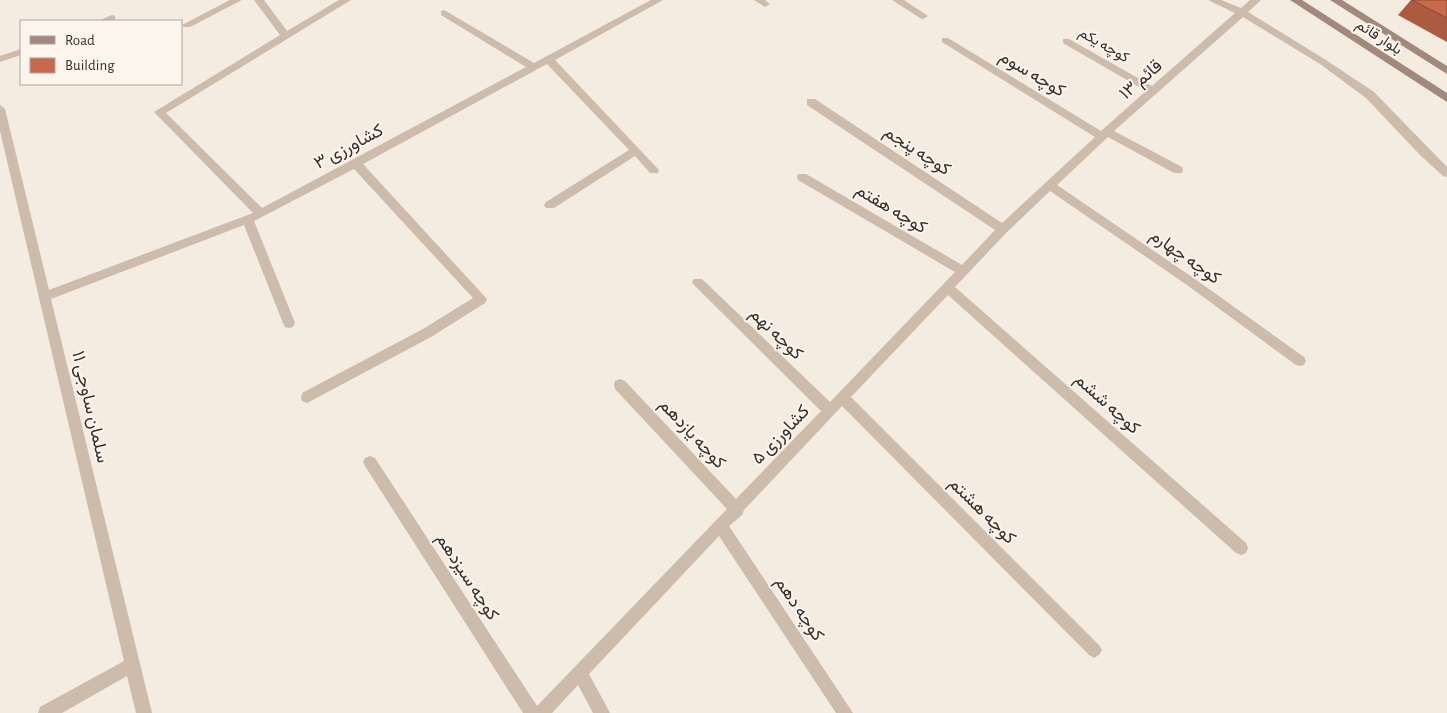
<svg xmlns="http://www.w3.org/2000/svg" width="1447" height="713" viewBox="0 0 1447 713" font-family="'Alegreya Sans',Vazirmatn,sans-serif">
	<rect width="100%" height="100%" fill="#f4ebe1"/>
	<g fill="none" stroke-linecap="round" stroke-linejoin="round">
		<path fill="#cdbbac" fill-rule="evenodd" d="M230,0H242L190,27H184L182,25Z
			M254,0H264L287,31L339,0H351L166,113L262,208L526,67L441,15V11L444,10L534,63L651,0H663L555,60L659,170L658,173H650L635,156L554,208H546L544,205L546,202L629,150L547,64L363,164L487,299L485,303L431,337L307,403L302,401L301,397L302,393L423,329L473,298L354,169L254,221L295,323L293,327L289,328L285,327L283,323L244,225L51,299L152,713H136L127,676L62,713H38L40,707L124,661L0,131V105L5,109L49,290L253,213L154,112L280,35Z
			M754,0H765L770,4L765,7Z
			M892,0H904L928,16L923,19L920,18Z
			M1208,0H1221L1241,8L1250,0H1261L1248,12L1326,60L1374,92L1447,167V177L1443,176L1420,155L1366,98L1320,64L1243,17L1114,131L1182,167L1183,170L1182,173H1174L1108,137L1057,185L1195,279L1304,357L1306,361L1304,365L1300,366L1296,365L1187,285L1050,191L1007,232L955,287L1246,543L1248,548L1246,553L1241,555L1236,553L948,295L851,397L1099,645L1102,650L1099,655L1094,658L1089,655L842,406L744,510L742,515L729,526L853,713H836L719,536L589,674L610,713H593L578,685L552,713H523L365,466L363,462L365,458L370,456L375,458L537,706L727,509L615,389L614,385L615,381L620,379L625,381L736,499L821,411L694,285L692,282L694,279H702L830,402L955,272L798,180L797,177L798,174H806L962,265L995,230L807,105V99H815L1002,223L1095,137L942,42V38H948L1101,131L1146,91L1063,43V39H1069L1152,86L1235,13Z
			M112,15L115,16V20L98,21Z
			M21,49V55L0,62V56Z"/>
		<path fill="#a18a7d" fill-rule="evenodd" d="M1290,0H1302L1447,93V102Z
			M1330,0H1342L1447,66V74Z"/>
	</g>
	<path fill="#ac5a40" d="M1411,0H1447V42L1398,15Z"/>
	<path fill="#c8694b" stroke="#8c4a34" d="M1412,0H1447V18Z"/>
	<g text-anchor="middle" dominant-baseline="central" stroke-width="4" stroke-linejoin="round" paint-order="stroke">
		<g font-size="15" fill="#3b302b" stroke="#fbf5ee">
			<text transform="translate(1379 37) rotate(33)">بلوار قائم</text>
			<text transform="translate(1104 45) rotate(30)">کوچه یکم</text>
		</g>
		<g font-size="18" fill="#3b302b" stroke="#fbf5ee">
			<text transform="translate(1032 74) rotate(31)">کوچه سوم</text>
			<text transform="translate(1141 80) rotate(-41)">قائم ۱۳</text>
			<text transform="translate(349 147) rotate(-28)">کشاورزی ۳</text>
			<text transform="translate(917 151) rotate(33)">کوچه پنجم</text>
			<text transform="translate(891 209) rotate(31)">کوچه هفتم</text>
			<text transform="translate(1185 257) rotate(35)">کوچه چهارم</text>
			<text transform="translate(776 334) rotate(44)">کوچه نهم</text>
			<text transform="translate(1107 404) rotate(42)">کوچه ششم</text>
			<text transform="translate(90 407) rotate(77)">سلمان ساوجی ۱۱</text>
			<text transform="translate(692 434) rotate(47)">کوچه یازدهم</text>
			<text transform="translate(781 435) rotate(-46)">کشاورزی ۵</text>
			<text transform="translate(982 511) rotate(45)">کوچه هشتم</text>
			<text transform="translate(467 577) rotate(57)">کوچه سیزدهم</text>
			<text transform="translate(799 609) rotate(56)">کوچه دهم</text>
		</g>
	</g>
	<rect x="20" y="20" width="162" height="65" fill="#fbf5ee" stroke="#aea6a0"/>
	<rect x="30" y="36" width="25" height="8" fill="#a18a7d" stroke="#aea6a0"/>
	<text x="65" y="45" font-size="15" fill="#3b302b">Road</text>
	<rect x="30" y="58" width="25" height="15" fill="#c8694b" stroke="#aea6a0"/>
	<text x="65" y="70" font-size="15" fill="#3b302b">Building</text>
</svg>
